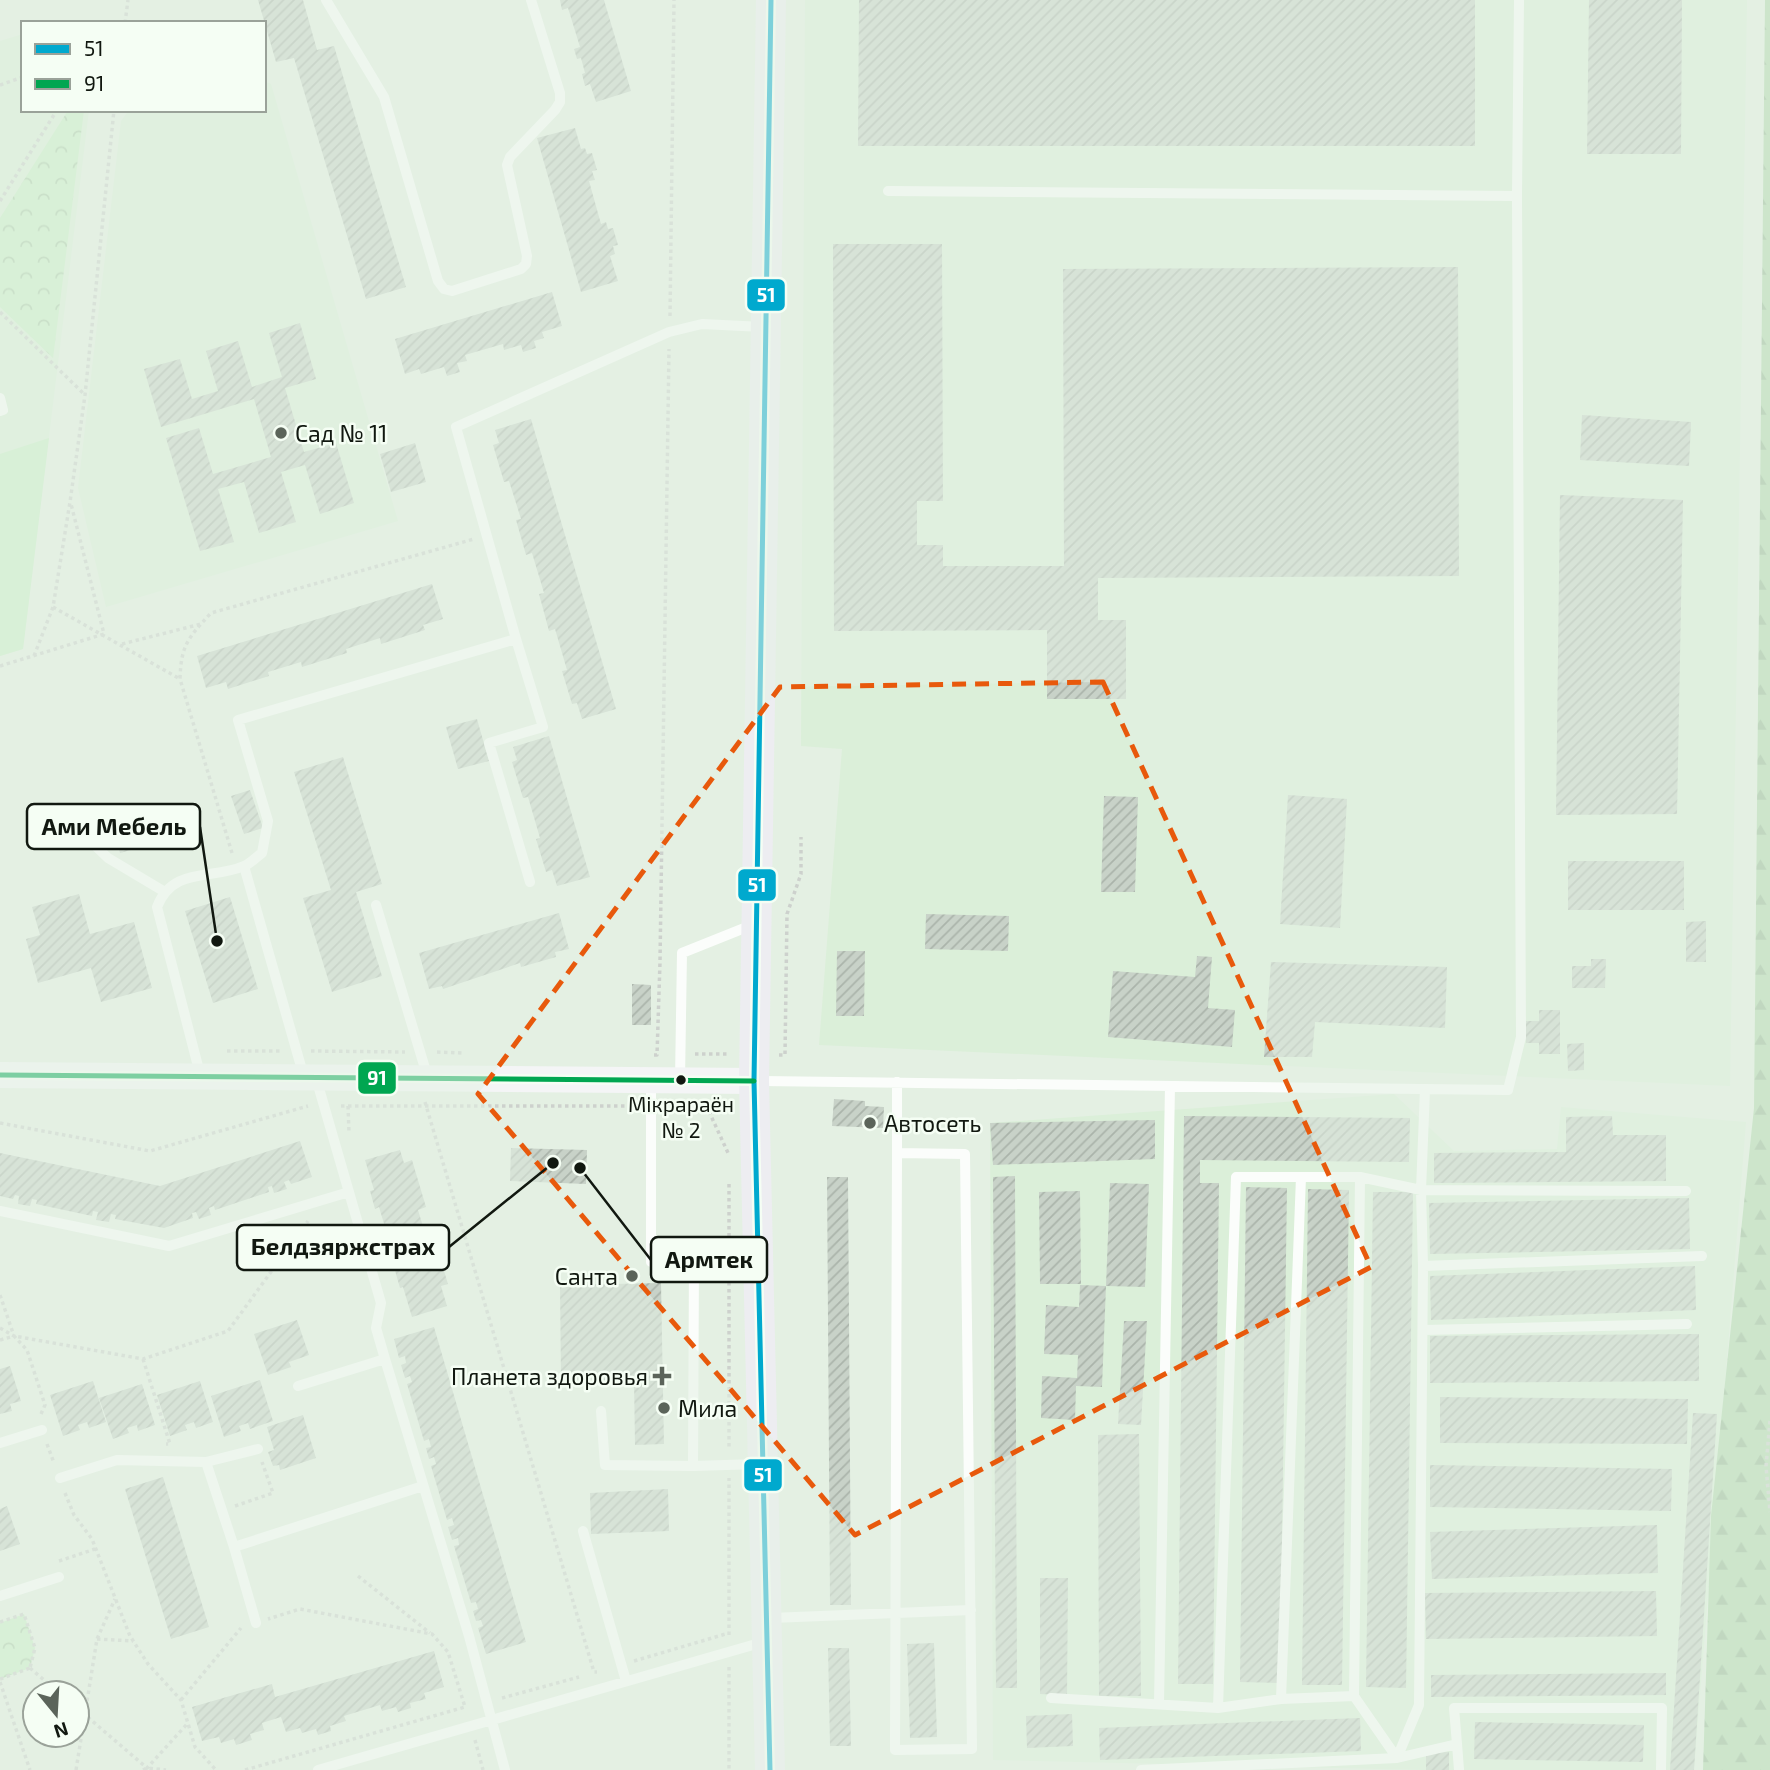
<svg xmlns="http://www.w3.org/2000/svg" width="1770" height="1770" viewBox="0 0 1770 1770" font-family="'Exo 2',sans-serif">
	<defs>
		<pattern id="forest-firs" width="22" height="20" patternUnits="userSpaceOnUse" patternTransform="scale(1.75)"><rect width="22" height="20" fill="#b1d8ae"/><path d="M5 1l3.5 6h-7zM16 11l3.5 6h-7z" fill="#97b995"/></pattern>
		<pattern id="park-crowns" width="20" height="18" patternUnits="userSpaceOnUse" patternTransform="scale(1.75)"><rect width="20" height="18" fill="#caefc7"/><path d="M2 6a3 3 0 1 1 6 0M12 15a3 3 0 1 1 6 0" fill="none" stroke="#acccaa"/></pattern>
		<pattern id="building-hatch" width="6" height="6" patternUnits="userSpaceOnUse" patternTransform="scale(1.75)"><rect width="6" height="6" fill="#c8d2c8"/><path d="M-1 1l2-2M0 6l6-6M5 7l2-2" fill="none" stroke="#abb4ab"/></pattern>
	</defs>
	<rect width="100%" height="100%" fill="#e4f0e3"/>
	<path fill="#dbefd9" d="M805,0H1747L1730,1086L819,1045L842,749L801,746Z
		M23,34V110H89L23,649L0,656V41Z
		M264,81L271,84L398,521L106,607L78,488L121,121L129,110H264Z
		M1394,1094L1454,1151L1557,1149L1561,1107L1746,1122L1694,1770H1426L993,1760L990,1123Z"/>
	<path fill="url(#forest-firs)" d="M1765,0H1770V1770H1703L1711,1516L1754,1108Z"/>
	<path fill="url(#park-crowns)" d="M73,110H84L53,358L0,307V218L67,112Z
		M24,1614L35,1648L30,1668L0,1679V1623Z"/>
	<path fill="#caefc7" d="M49,438L23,649L0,656V454Z"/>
	<path fill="url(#building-hatch)" d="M258,0H303L317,50L334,46L406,287L366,299L294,58L276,62Z
		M560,0H604L631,91L596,102L590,84L585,86L582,74L585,73L581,58L577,59L574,49L580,47L568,8L562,10Z
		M859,0H1475V146H858Z
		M1589,0H1682L1681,154H1587Z
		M575,128L581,149L585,148L587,154L592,153L597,170L592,171L595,180L589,181L601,224L606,222L608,229L613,228L618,245L613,246L615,254L610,256L618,281L581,292L537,138Z
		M833,244H942L943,501H917V545H943V566H1064L1063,269L1458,267L1459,576L1098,578V620H1126V699H1047V630L834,631Z
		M552,292L562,326L542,332L544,338L534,341L536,348L523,352L521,345L504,350L503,344L465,355L467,361L457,363L460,372L447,376L444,367L421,374L419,369L405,374L395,339Z
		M300,323L316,379L285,388L304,452L336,443L354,503L320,514L305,465L281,472L296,522L259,533L244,482L218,489L234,542L200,551L166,438L199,428L213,474L271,457L254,399L161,427L144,369L180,359L192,399L218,391L206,351L238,341L252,387L282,377L269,333Z
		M1582,415L1691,422L1689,466L1580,460Z
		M531,419L616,709L582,719L577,703L572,704L562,671L567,670L555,629L549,631L539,594L544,593L532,553L526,555L516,520L521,519L509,481L504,482L493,445L499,443L495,430Z
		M415,443L426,482L391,492L380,454Z
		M1560,495L1683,500L1677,814L1556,815Z
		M432,584L443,619L423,625L425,630L381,644L380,638L346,649L347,653L302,667L301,662L268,672L269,676L228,689L226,682L206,688L197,656Z
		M477,719L489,761L458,769L446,727Z
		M549,736L590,877L557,886L552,870L546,872L536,839L540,838L528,797L523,798L512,762L517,760L513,747Z
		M343,757L382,884L356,892L382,976L332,992L303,898L331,890L294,772Z
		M250,790L263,828L244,834L231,796Z
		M1288,795L1347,799L1340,928L1280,924Z
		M1104,796L1138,797L1135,892H1101Z
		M150,806L160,842L120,853L110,818Z
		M1568,861H1684V910H1568Z
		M79,894L90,934L134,922L152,988L101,1002L91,968L38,983L26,939L40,935L32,907Z
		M230,897L258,989L213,1003L185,911Z
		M559,913L569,949L555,952L556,957L521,967L520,963L443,989L442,986L429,989L419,953Z
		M926,914L1009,916L1008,951L925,949Z
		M1706,921V962H1686V922Z
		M837,951H865L864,1016H836Z
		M1197,956L1212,957L1208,1008L1235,1010L1232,1047L1108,1037L1113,971L1195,977Z
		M1591,959H1606L1605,988H1572V966H1591Z
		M1271,962L1447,967L1445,1028L1315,1022L1312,1057H1264Z
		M632,984L651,985V1025H632Z
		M1539,1010H1560V1054H1539V1043H1526V1021H1539Z
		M1584,1043V1070L1568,1071L1567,1044Z
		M834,1099L865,1101V1106L884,1107L883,1128L832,1126Z
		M1184,1116L1410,1118L1409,1162L1200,1160V1183H1219L1213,1684H1178Z
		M1612,1116L1613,1135H1666V1181L1434,1183V1153L1566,1152V1117Z
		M1155,1120V1159L993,1165L990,1123Z
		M300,1141L312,1177L291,1184L289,1180L284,1182L287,1189L274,1193L272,1186L268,1187L269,1192L215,1210L214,1206L209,1208L211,1215L199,1219L196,1212L192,1213L193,1218L164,1228L115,1219L116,1215L111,1214L109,1222L96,1220L98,1212L93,1211L92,1216L36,1204L37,1200L32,1199L30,1206L18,1204L19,1196L15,1195L13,1199L0,1196V1153L160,1186Z
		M511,1148L587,1150L586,1184L510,1181Z
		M400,1150L404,1163L412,1160L426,1207L418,1210L428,1243L435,1241L448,1284L441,1286L447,1306L412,1317L403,1287L400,1288L394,1267H397L379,1207L375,1209L370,1191L374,1190L365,1160Z
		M1015,1176L1017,1688H996L993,1177Z
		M827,1177H848L851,1605H830Z
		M1110,1183L1149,1184L1145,1287L1106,1286Z
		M1246,1187L1287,1188L1280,1683L1240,1682Z
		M1308,1189L1349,1190L1342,1685H1302Z
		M1080,1191L1081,1284H1040L1039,1192Z
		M1373,1192H1413L1406,1688L1366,1687Z
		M1689,1198L1690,1249L1430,1254L1429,1203Z
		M1695,1266L1696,1310L1431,1320L1430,1276Z
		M661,1283L664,1444L635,1445L634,1380L561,1381L560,1285Z
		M1080,1285L1106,1286L1102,1387L1076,1386L1075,1420L1041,1418L1042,1376L1077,1378L1078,1355L1044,1354L1046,1305L1079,1307Z
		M297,1320L309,1355L289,1362L291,1367L268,1375L254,1334Z
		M1124,1321H1147L1141,1425L1118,1424Z
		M434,1327L526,1642L486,1654L478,1628L483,1626L481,1620L476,1621L473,1611L478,1609L476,1602L471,1603L454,1546L459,1545L458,1538L452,1540L448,1527L454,1525L452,1518L447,1520L431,1466L436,1464L434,1457L429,1459L426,1448L431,1447L429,1439L424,1441L407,1384L412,1382L410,1376L405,1378L401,1365L406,1363L405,1356L399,1358L394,1339Z
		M1699,1334V1381L1430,1383V1336Z
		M10,1366L21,1401L10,1404L12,1411L0,1414V1369Z
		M260,1380L273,1421L250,1429L248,1423L239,1426L241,1431L224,1437L211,1396Z
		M93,1381L106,1422L89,1428L87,1422L78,1425L80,1430L63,1436L50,1395Z
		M200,1381L213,1422L196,1428L194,1422L185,1425L187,1430L170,1436L157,1395Z
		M142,1384L155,1425L138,1431L137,1425L127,1428L129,1433L113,1439L99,1398Z
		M1440,1397L1688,1399L1687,1444L1440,1443Z
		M1693,1413L1717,1414L1694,1770H1670Z
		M303,1415L316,1458L280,1470L279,1465L273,1466L268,1452L274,1450L267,1427Z
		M1139,1434L1141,1696H1099L1098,1435Z
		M1430,1465L1672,1469L1671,1511L1430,1507Z
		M163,1477L209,1627L171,1639L125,1489Z
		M668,1489L669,1531L591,1534L590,1493Z
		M7,1506L20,1544L0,1551V1509Z
		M1657,1525L1658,1573L1432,1579L1430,1532Z
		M1040,1578H1068L1067,1695L1040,1694Z
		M1656,1591L1657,1636L1426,1639L1425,1593Z
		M934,1643L937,1737L910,1738L907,1644Z
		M828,1648H849L851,1746H830Z
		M434,1651L444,1687L424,1693L426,1699L410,1703L411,1708L398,1712L396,1707L382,1711L380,1705L344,1716L346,1721L330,1726L331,1731L318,1735L316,1729L302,1733L300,1728L286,1732L281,1717L262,1723L264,1730L250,1734L252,1740L236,1745L234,1739L221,1743L219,1737L202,1741L192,1707L272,1684L275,1697Z
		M1666,1673V1695L1431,1697V1675Z
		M1072,1714L1073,1746L1027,1748L1026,1716Z
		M1360,1718L1361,1751L1100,1760L1099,1728Z
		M1475,1722L1644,1725L1643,1762L1474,1759Z
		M1449,1752V1770H1426V1753Z"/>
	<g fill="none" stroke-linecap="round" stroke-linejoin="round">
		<path stroke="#cdd1cd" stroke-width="3.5" stroke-dasharray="3.5 3.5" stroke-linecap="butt" d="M125,23L128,0
			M0,85L23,77
			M0,201L57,110
			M0,312L85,395
			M670,316L674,0
			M53,607L180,679
			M122,644L201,624
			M34,656L53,607L70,502L85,395L114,110
			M0,666L104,634L71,504
			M232,853L180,679C181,645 188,638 211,613L474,539
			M227,1051H282
			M311,1051L405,1052
			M437,1052L464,1053
			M695,1054H729
			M654,1055H657L660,962L669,349
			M779,1055H785L787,914L801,874V837
			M425,1102L594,1672H597
			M706,1105L729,1155
			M341,1106H637
			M348,1106L349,1132
			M0,1123L150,1151L308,1106
			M729,1184V1449
			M0,1295L14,1336
			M0,1328L14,1336
			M0,1340L14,1336
			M143,1359L170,1444H166
			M41,1414L45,1405L27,1350L14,1336L143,1359L228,1331L308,1221
			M1770,1421L1766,1466L1770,1512
			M47,1444L54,1463
			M65,1493L74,1515L92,1539L130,1636L148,1664L181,1700L195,1747L216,1770
			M235,1506L273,1493L262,1462
			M59,1561L95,1549
			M358,1576L430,1633
			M0,1622L24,1614L35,1648L30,1668
			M729,1635V1478
			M97,1639L133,1641
			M634,1661L729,1633
			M729,1667V1770
			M30,1668L59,1693
			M0,1679L30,1668
			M0,1682L30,1770
			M502,1698L579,1677
			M181,1700L241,1628
			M77,1708L147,1768L188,1723
			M475,1740L483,1770
			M76,1770L97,1639L115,1599
			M143,1770L147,1768L166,1770
			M245,1770L465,1707L448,1652L432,1634L300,1609L268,1619"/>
		<path stroke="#fbfdfb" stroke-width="10" d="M326,0L384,97L438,281L444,289L452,291L521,269L526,264L527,256L507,165L510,157L555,110L560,102V93L531,0
			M888,191L1517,196
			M0,398L3,410L0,411
			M55,807L108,858L165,892
			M244,866L304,1077
			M530,882L489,743L543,727L516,639L456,427L669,332L702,324L763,327
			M376,905L427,1075
			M200,1074L157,907C173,866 212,880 244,866C250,864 256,857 262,853L268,821L238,720L516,639
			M316,1078L381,1303L376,1328L385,1359L469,1636L505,1770
			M680,1080L682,953L752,925
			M756,1081L1508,1090L1521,1037L1517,196L1519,0
			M651,1082V1262L694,1261L693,1466L759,1464
			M897,1153L965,1154L972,1749L895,1750L897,1153V1082
			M0,1211L169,1246L349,1192
			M1423,1266L1702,1256
			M1423,1330L1687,1324
			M298,1386L385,1359
			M601,1411L605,1465L693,1466
			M0,1443L42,1430
			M206,1462L258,1449
			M60,1478L117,1460L206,1462L234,1547L423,1486
			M583,1531L626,1681
			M234,1547L256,1623
			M0,1596L59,1577
			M771,1618L971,1610
			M1354,1696L1360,1177
			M1051,1698L1218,1708L1281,1699L1354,1696L1397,1758
			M1281,1699L1301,1177
			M1159,1704L1170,1086
			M1218,1708L1236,1177H1360L1421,1190L1686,1191
			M1457,1744L1459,1770
			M1397,1758L1419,1705L1423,1266L1421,1190L1425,1089
			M318,1770L763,1642
			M1141,1770L1397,1758L1457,1744L1454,1708H1662L1661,1770"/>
		<path stroke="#f4f5f6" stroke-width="26" d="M0,1075L754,1081"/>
		<path stroke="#ededf1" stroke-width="30" d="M770,1770L754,1081L771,0"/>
		<g stroke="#f5fef4" stroke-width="10">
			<path id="bus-1" d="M770,1770L754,1081L771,0"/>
		</g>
		<g stroke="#f5fef4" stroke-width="10">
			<path id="bus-2" d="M0,1075L754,1081"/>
		</g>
		<use href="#bus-1" stroke="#00a9ce" stroke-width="5"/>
		<use href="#bus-2" stroke="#00a651" stroke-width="5"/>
	</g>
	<path d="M0 0H1770V1770H0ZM1103,682L1371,1267L855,1535L478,1094L780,687Z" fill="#e4f0e3" fill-opacity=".55" fill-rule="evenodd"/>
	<path fill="none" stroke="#e8590c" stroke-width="5" stroke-dasharray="14 9" stroke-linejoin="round" d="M1103,682L1371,1267L855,1535L478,1094L780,687Z"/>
	<g fill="#5b645a" stroke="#f5fef4" stroke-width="2.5">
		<circle cx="281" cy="433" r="7"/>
		<circle cx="870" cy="1123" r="7"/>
		<circle cx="632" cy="1276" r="7"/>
		<path d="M658.5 1365.5h7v7h7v7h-7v7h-7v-7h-7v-7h7z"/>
		<circle cx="664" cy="1408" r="7"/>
	</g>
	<circle fill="#111810" stroke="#f5fef4" stroke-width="2.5" cx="681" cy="1080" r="6"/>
	<g text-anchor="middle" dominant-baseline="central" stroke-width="5" stroke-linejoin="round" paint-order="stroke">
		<g font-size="21" fill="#111810" stroke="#f5fef4">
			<text x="681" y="1103">Мікрараён<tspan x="681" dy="26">№ 2</tspan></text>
		</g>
		<g font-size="23" fill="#111810" stroke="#f5fef4" text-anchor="start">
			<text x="295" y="433">Сад № 11</text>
			<text x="884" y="1123">Автосеть</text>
			<text x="618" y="1276" text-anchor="end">Санта</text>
			<text x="648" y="1376" text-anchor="end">Планета здоровья</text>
			<text x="678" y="1408">Мила</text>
		</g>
	</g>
	<path fill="none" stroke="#111810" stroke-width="2.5" d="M217 941L200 827M553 1163L449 1247M580 1168L651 1260"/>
	<g fill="#111810" stroke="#f5fef4" stroke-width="2.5">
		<circle cx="217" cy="941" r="7"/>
		<circle cx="553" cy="1163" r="7"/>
		<circle cx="580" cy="1168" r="7"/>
	</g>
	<g fill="#f5fef4" stroke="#111810" stroke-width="2.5">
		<rect x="27" y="804" width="173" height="45" rx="7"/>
		<rect x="237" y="1225" width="212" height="45" rx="7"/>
		<rect x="651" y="1237" width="116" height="45" rx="7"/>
	</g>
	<g font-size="24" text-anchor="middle" font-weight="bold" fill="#111810">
		<text x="114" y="835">Ами Мебель</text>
		<text x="343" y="1255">Белдзяржстрах</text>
		<text x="709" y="1268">Армтек</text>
	</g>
	<g stroke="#f5fef4" stroke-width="2.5">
		<rect x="746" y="278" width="40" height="34" rx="7" fill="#00a9ce"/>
		<rect x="737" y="868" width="40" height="34" rx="7" fill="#00a9ce"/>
		<rect x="357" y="1061" width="40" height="34" rx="7" fill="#00a651"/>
		<rect x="743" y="1458" width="40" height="34" rx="7" fill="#00a9ce"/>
	</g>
	<g font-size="19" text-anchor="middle" font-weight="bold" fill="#fff">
		<text x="766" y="302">51</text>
		<text x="757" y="892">51</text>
		<text x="377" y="1085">91</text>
		<text x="763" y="1482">51</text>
	</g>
	<rect x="21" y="21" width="245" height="91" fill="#f5fef4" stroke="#9aa299" stroke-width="2"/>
	<rect x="35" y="44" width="35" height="10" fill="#00a9ce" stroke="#9aa299" stroke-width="2"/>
	<text x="84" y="56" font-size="21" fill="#111810">51</text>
	<rect x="35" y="79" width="35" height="10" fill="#00a651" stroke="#9aa299" stroke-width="2"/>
	<text x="84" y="91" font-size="21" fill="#111810">91</text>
	<g transform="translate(56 1714) rotate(162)"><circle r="33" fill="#f5fef4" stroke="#9aa299" stroke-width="2"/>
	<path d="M0-5L12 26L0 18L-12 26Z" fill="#5b645a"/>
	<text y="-10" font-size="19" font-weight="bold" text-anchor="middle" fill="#111810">N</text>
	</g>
</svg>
